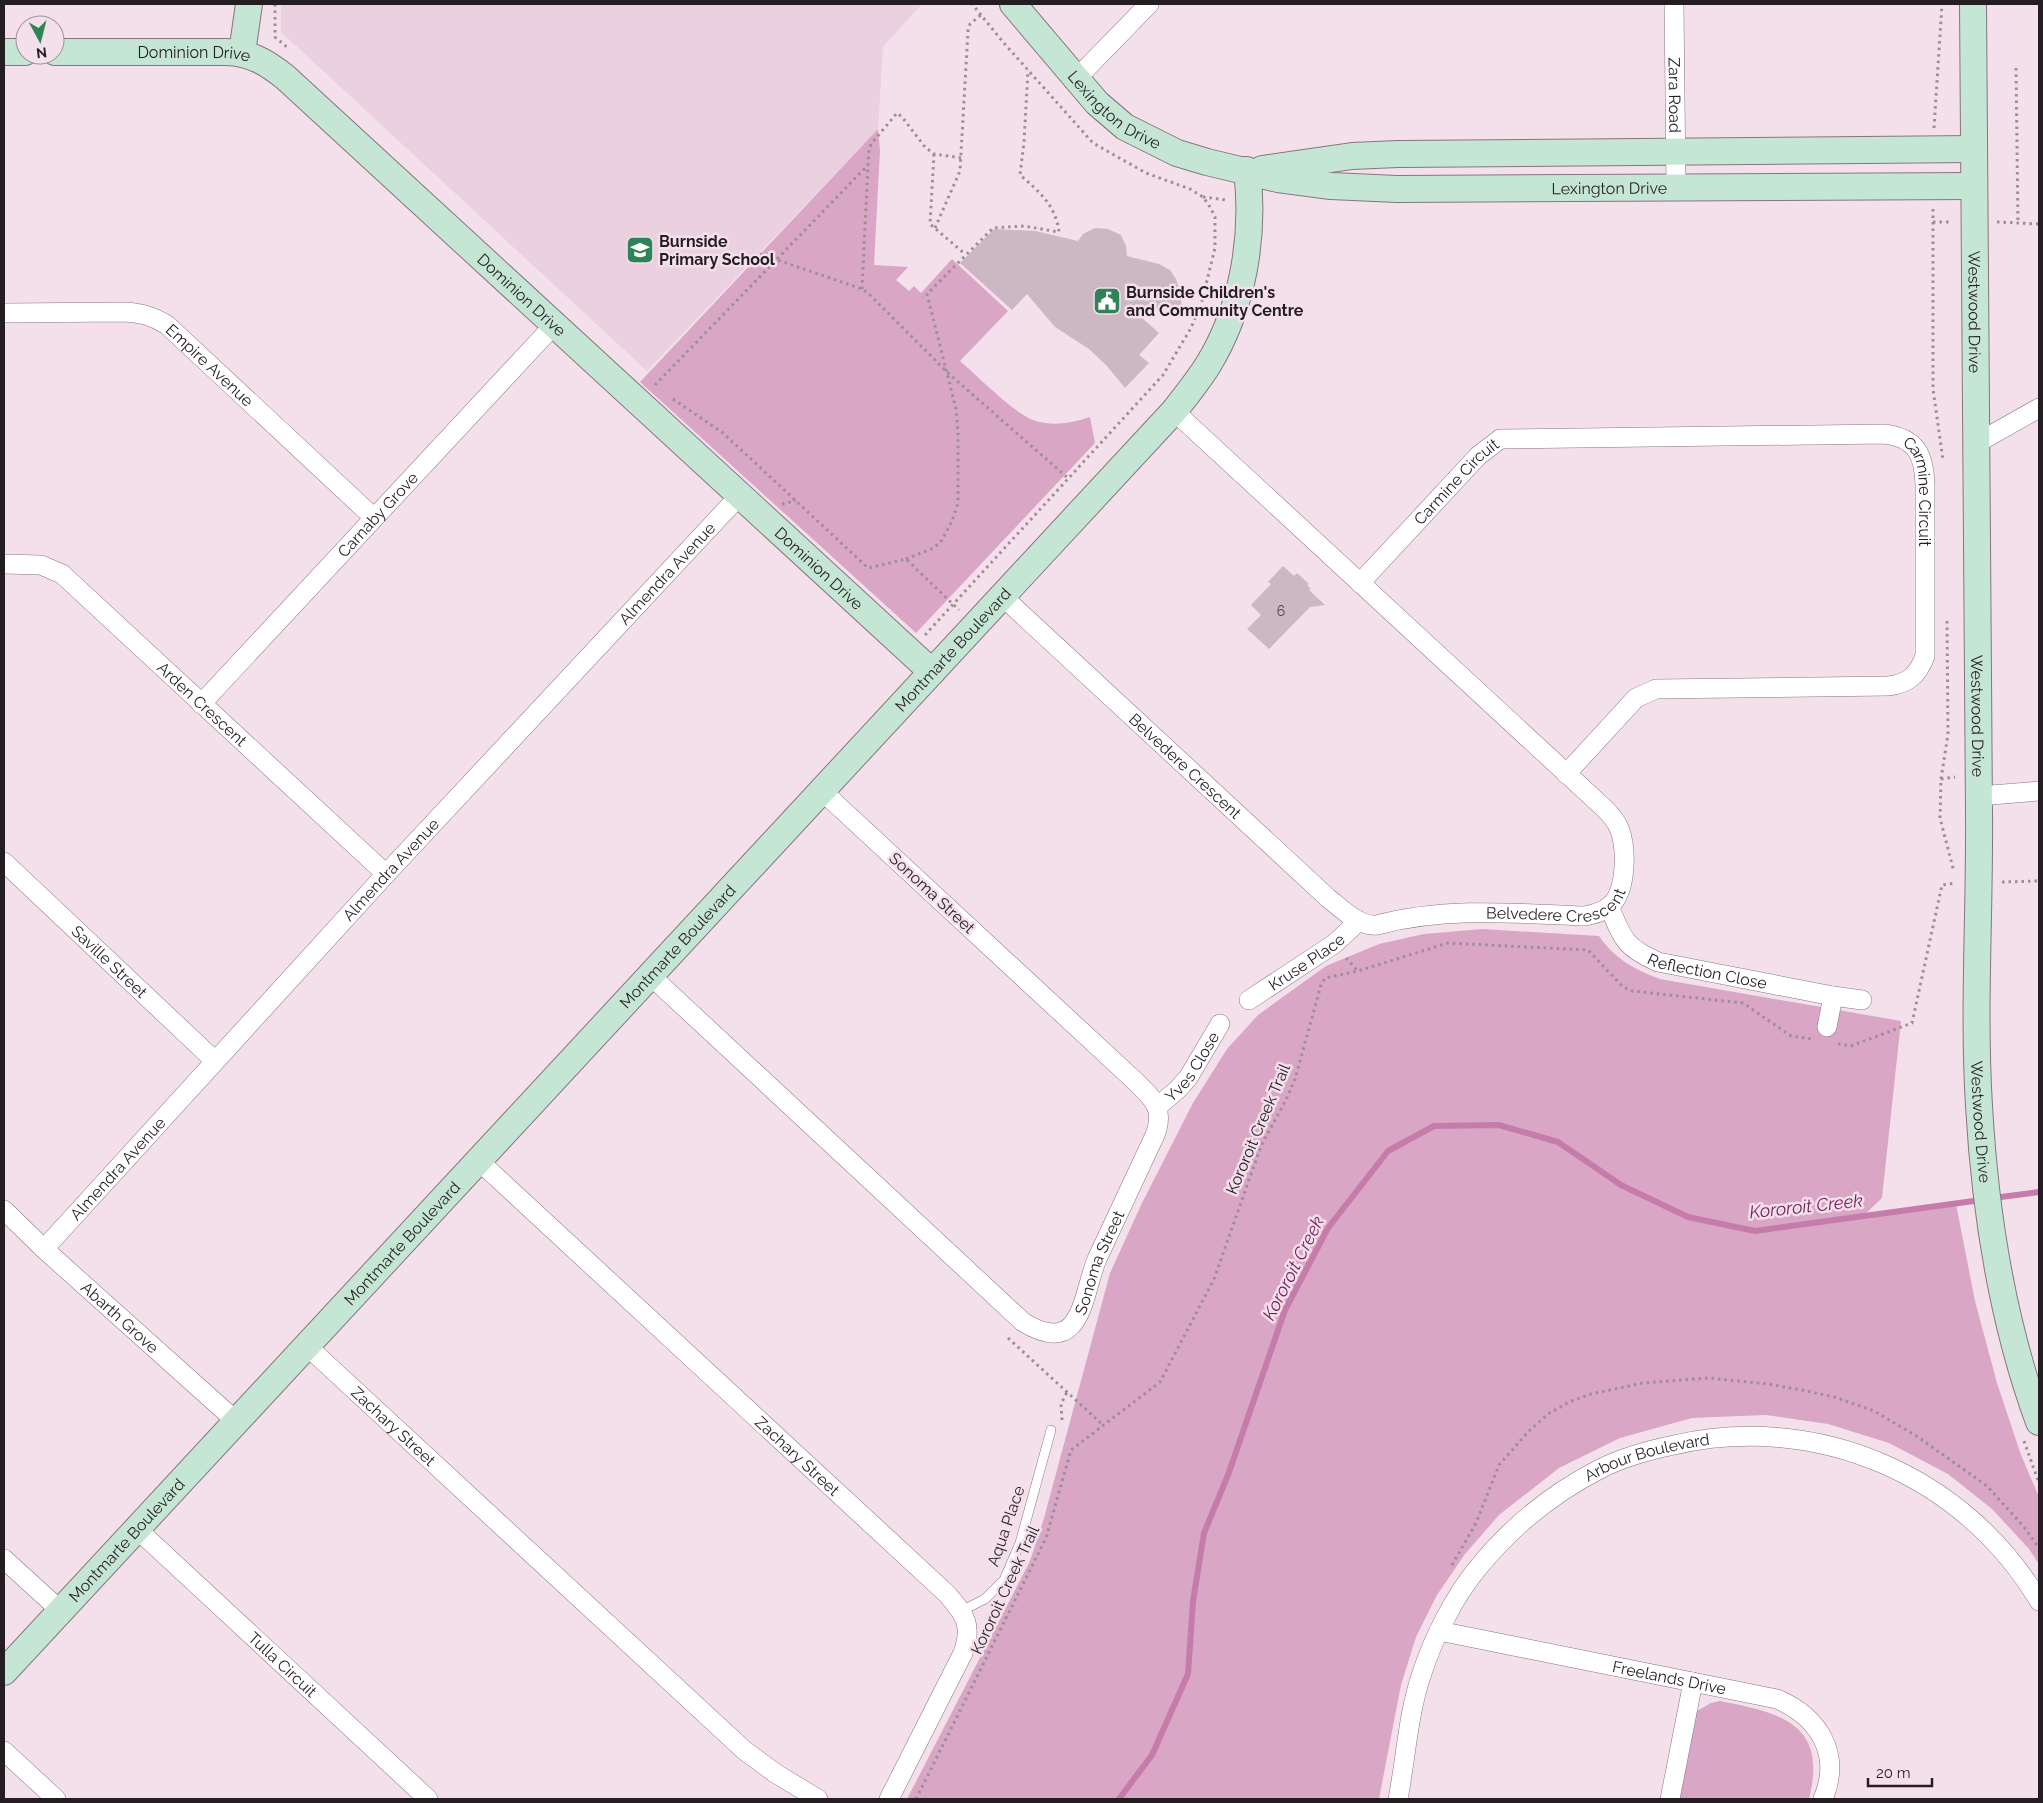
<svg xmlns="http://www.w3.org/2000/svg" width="2043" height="1803" viewBox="0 0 2043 1803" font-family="Raleway,sans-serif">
	<rect width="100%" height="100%" fill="#f4e0eb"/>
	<path fill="#ebd0df" d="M281,4H922L883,47L878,129L647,371L281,32Z"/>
	<path fill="#daa6c5" d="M878,129L880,150L874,265L908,267L896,280L909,291L914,286L921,293L952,259L1008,311L960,361C980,378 1010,410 1033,420C1052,427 1072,423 1090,417L1095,443L916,633L640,382Z
		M1482,929L1599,936C1614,958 1635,970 1660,979L1901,1021L1882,1198L1862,1217L1956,1204L1975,1301L1997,1383L2021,1455L2039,1497V1564L2029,1549L1992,1509L1948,1474L1889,1443L1828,1424L1766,1415L1692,1418L1620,1438L1559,1468L1499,1515L1465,1554L1437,1595L1416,1637L1401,1685L1379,1799H907L1030,1561L1044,1518L1110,1273L1142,1203L1193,1103L1227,1049L1258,1015L1326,966L1379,944L1424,934Z
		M1720,1701C1782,1713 1828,1724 1809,1799H1679L1697,1711L1711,1703Z"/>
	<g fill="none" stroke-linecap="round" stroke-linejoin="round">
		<path stroke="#c57caa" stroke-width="6" d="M1993,1198L2039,1192
			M1119,1799L1152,1755L1188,1674L1193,1601L1204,1533L1228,1475L1285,1310L1328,1228L1388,1151L1434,1126L1499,1125L1558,1142L1621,1185L1688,1217L1755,1231L1981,1200"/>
	</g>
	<path fill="#cbb8c3" d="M1095,228L1108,229L1121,235L1126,246L1127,256L1159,264L1170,270L1176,279L1180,292L1182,309L1131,308L1159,333L1139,355L1149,363L1125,388L1107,366L1089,349L1055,327L1027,294L1012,310L960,263L994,229L1035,231L1078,241L1083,234Z
		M1283,566L1294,576L1297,573L1309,584L1307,585L1311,589L1309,590L1325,605L1310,607L1269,649L1247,629L1261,615L1251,605L1271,584L1268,582Z"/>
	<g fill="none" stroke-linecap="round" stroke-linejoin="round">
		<g stroke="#86757f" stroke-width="10">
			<path id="lane" d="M961,1611L985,1599L1004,1580L1020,1543L1051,1430"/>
		</g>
		<g stroke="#86757f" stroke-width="20">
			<g id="street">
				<path id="s1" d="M1674,4L1676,186"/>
				<path d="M1076,79L1149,4"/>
				<path id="s2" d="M4,313L125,312C141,313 153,316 167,325L373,517"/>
				<path d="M1977,443L2039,408"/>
				<path id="s3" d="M4,564L41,565L62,574L386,874"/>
				<path id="s4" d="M1360,583L1478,456L1500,439L1884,434C1917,438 1924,455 1925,485V656C1918,675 1908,684 1888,686L1656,689L1636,698L1566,774"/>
				<path id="s5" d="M1002,596L1328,898C1341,908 1359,927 1377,925C1445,907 1515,913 1585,916C1594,914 1603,912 1610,906C1627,891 1627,848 1619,828C1616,821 1611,815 1605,809L1174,411"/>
				<path id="s6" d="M201,704L554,325"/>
				<path d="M1979,796L2039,791"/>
				<path id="s7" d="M4,862L215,1061"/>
				<path id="s8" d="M1609,906C1623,939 1624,947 1658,962L1833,996"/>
				<path id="s9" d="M651,976L1023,1322C1083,1359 1082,1295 1097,1259L1155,1135C1165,1108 1153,1099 1135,1081L822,791"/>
				<path id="s10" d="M1249,1000L1334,944L1359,921"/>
				<path d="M1827,1027L1833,996L1862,1000"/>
				<path id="s11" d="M1157,1107L1177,1090L1188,1078L1220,1024"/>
				<path id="s12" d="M479,1161L947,1594C965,1615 973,1625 963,1653L889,1799"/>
				<path id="s13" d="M4,1210L44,1249L237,1422"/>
				<path id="s14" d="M44,1249L386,874L740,495"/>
				<path id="s15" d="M307,1346L744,1750L775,1773L818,1799"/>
				<path id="s16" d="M137,1529L428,1799"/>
				<path d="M4,1559L61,1611"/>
				<path id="s17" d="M1439,1631L1777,1699C1819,1717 1842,1754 1823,1799"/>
				<path d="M4,1751L56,1799"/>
				<path id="s18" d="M1398,1799C1406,1758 1408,1713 1422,1673C1433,1639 1454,1597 1477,1569C1511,1527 1553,1493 1600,1469C1623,1457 1650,1450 1674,1445C1817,1412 1964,1475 2039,1601"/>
				<path d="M1670,1799L1693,1682"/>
			</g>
		</g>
		<g stroke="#86757f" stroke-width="28">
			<g id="secondary">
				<path id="s19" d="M1013,4L1097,103L1125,127L1177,153L1207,162L1278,179L1331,186L1397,189L1974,186"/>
				<path id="s20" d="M1973,4C1975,273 1975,543 1979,813C1980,910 1973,1009 1979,1106C1985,1211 2003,1324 2039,1422"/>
				<path d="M4,52H25"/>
				<path id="s21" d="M55,52H226C251,53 266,62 285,77L932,672"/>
				<path d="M242,53L249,4"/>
				<path d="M1262,169L1352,156L1398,154L1974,149"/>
				<path id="s22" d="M4,1672L1174,411C1186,396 1198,381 1208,365C1243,308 1255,236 1247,170"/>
			</g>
		</g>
		<path stroke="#9c8e96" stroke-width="3" stroke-dasharray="2.5 4" stroke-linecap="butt" d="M275,4V37L288,48
			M2016,68L2018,223
			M1934,128L1942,4
			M934,154L930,224L965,254
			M1203,197L1227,200
			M1933,209V389L1943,460
			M1933,222H1951
			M1997,222L2039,224
			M935,228L960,171L968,31L970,24L982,14
			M760,254L862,289L868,293L948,373L1069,479
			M862,289L868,165
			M655,385L868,165L869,150L871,144L897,113L902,117L925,147L934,154L962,158
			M673,399L723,433L868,568L906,559L959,610
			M782,504L796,501
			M906,559L934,548L942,540L952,521L958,503V434L956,409L927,294L993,228L1024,226L1059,232C1056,206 1039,191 1020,175L1024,142L1028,70
			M1947,621L1948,734L1941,779L1940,818L1954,872
			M925,635L1163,375L1191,328L1202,301L1215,248V217L1210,207L1203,197L1190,189L1146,173L1093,143L1003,42L972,4
			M1941,779L1955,777
			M2002,882L2039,881
			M1346,958L1357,970
			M1838,1044L1851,1046L1912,1023L1942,885L1956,883
			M1008,1338L1103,1425
			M1062,1420L1061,1404L1067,1392
			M2024,1441L2039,1483
			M1452,1565L1476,1523L1499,1465L1528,1432L1548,1414L1569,1402L1591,1394L1643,1383L1708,1378L1768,1384L1802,1390L1834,1397L1874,1411L1918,1437L1987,1486L2024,1527L2039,1548
			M995,1608L1007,1619
			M916,1799L1046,1538L1071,1450L1160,1382L1214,1279L1261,1146L1286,1100L1295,1079L1321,985L1325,978L1358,971L1448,943L1588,950L1623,987L1632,991L1743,1003L1791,1036L1812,1039"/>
		<use href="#lane" stroke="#fff" stroke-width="9"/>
		<use href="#street" stroke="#fff" stroke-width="19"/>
		<use href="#secondary" stroke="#c5e6d5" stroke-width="26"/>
	</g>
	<defs>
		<g id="school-square" transform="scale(1.4375)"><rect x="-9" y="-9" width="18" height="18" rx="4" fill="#2f8457" stroke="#f4e0eb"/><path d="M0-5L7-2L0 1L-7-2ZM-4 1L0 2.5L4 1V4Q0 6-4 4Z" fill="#fff"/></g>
		<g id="civic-square" transform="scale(1.4375)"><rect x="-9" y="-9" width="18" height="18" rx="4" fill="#2f8457" stroke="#f4e0eb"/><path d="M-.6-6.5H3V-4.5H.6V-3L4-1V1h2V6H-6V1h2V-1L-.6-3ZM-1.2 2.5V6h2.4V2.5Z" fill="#fff"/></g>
	</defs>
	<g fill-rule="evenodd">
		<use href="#school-square" x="640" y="250"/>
		<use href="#civic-square" x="1107" y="301"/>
	</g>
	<g text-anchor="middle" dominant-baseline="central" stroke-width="5" stroke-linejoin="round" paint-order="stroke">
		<g font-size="14" fill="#4e444a">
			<text x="1281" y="611">6</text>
		</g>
		<g font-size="16" fill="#241d21" stroke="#f4e0eb">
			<text stroke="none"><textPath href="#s21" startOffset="139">Dominion Drive</textPath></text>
			<text stroke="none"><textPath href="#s1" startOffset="91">Zara Road</textPath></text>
			<text stroke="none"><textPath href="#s19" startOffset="148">Lexington Drive</textPath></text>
			<text stroke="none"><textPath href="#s19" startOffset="661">Lexington Drive</textPath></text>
			<text stroke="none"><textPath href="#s21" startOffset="558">Dominion Drive</textPath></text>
			<text stroke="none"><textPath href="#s20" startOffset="308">Westwood Drive</textPath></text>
			<text stroke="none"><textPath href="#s2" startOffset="224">Empire Avenue</textPath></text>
			<text stroke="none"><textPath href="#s4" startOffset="140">Carmine Circuit</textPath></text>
			<text stroke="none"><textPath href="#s4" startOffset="664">Carmine Circuit</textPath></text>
			<text stroke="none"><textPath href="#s6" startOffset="259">Carnaby Grove</textPath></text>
			<text stroke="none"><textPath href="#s21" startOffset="962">Dominion Drive</textPath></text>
			<text stroke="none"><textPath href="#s14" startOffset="919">Almendra Avenue</textPath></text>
			<text stroke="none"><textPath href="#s22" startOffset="1395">Montmarte Boulevard</textPath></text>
			<text stroke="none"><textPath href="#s3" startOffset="251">Arden Crescent</textPath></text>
			<text stroke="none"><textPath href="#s20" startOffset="712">Westwood Drive</textPath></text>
			<text stroke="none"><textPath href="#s5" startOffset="250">Belvedere Crescent</textPath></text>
			<text stroke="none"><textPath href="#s14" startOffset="514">Almendra Avenue</textPath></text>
			<text transform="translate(932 893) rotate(43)">Sonoma Street</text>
			<text stroke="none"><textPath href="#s5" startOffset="685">Belvedere Crescent</textPath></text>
			<text stroke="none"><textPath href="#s22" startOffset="990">Montmarte Boulevard</textPath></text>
			<text stroke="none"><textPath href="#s7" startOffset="145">Saville Street</textPath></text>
			<text stroke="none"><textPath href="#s10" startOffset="69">Kruse Place</textPath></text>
			<text stroke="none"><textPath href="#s8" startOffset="128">Reflection Close</textPath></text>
			<text stroke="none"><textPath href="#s11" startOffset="54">Yves Close</textPath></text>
			<text stroke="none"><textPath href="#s20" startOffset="1118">Westwood Drive</textPath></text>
			<text transform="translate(1258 1129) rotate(-67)">Kororoit Creek Trail</text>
			<text stroke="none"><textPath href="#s14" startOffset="109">Almendra Avenue</textPath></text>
			<text stroke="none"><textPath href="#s22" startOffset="585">Montmarte Boulevard</textPath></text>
			<text stroke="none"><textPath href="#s9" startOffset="630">Sonoma Street</textPath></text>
			<text stroke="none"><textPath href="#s13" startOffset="158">Abarth Grove</textPath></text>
			<text stroke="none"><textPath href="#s15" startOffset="118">Zachary Street</textPath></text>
			<text stroke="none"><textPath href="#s12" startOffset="434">Zachary Street</textPath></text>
			<text stroke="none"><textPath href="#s18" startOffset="455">Arbour Boulevard</textPath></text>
			<text transform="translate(1006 1526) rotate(-71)">Aqua Place</text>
			<text stroke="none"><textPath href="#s22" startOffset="180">Montmarte Boulevard</textPath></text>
			<text transform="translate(1005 1590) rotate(-65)">Kororoit Creek Trail</text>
			<text stroke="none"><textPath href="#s16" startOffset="199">Tulla Circuit</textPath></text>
			<text stroke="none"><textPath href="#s17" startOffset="235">Freelands Drive</textPath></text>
		</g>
		<g font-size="16" font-weight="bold" fill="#241d21" stroke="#f4e0eb" text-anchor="start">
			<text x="659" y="241">Burnside<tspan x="659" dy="18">Primary School</tspan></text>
			<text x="1126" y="292">Burnside Children's<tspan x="1126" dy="18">and Community Centre</tspan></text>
		</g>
		<g font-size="18" font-style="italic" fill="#731c5a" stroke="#f4e0eb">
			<text transform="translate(1806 1206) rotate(-6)">Kororoit Creek</text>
			<text transform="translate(1293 1268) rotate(-63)">Kororoit Creek</text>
		</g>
	</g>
	<rect width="2043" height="1803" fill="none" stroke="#241d21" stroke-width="10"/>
	<g transform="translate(40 40) rotate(173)"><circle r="24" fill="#f4e0eb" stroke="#a1929a"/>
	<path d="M0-4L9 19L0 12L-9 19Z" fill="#2f8457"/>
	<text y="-8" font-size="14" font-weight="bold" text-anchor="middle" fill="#241d21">N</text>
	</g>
	<path d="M1868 1778v8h64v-8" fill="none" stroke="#241d21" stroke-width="2.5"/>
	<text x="1876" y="1778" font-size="15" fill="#241d21" stroke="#f4e0eb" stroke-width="4" paint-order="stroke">20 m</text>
</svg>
